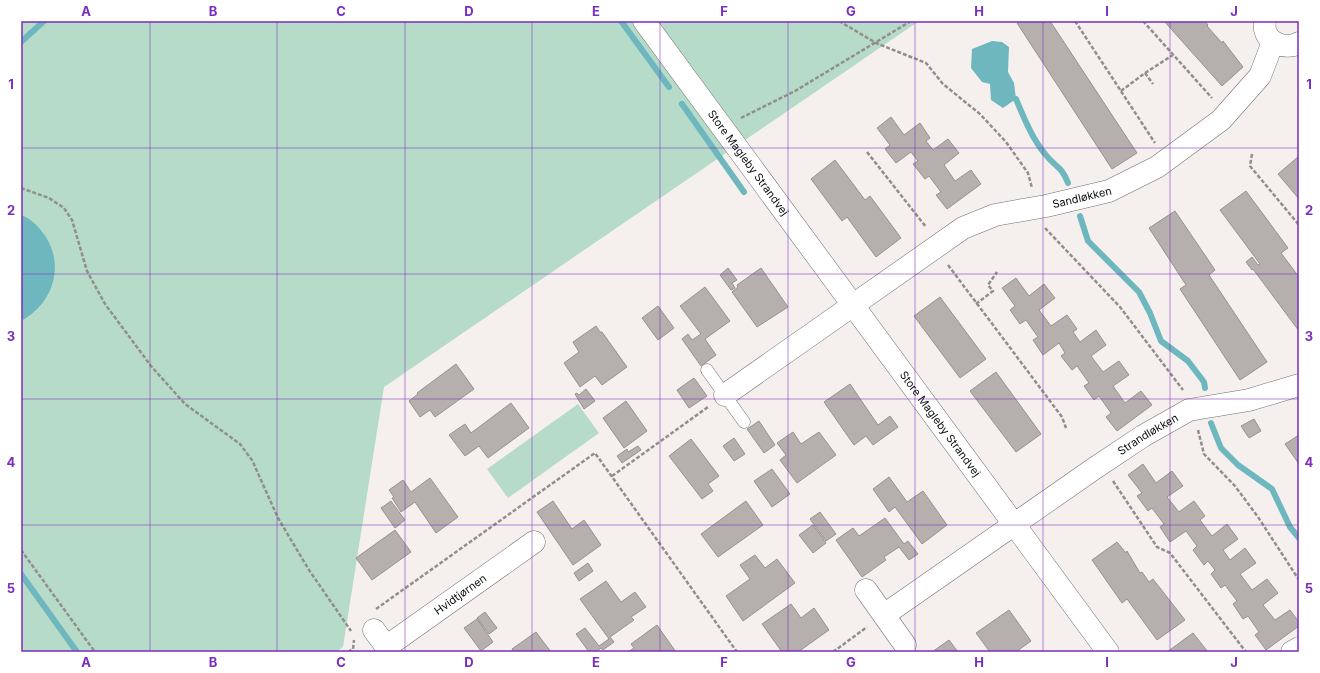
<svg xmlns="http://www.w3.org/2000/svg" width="1320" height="673" viewBox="0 0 1320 673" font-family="Inter,sans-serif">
	<rect width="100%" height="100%" fill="#f5f0ee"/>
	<path fill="#b6dbc9" d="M21,21H919L384,387L343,647L336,652H21Z
		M578,404L599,433L508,498L487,469Z"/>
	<path fill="#6fb7be" d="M992,41L1002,42L1009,47L1008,72L1014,83L1016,99L1003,108L991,100L990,84L982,82L971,68L972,49Z
		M21,215C32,219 40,228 46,237C65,268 52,304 21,321Z"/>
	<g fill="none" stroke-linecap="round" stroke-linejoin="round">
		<path stroke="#6fb7be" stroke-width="6" d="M621,21L669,87
			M21,42L44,21
			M1016,99C1024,118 1032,138 1045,154C1055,167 1061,165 1068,183
			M682,104L744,192
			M1080,216L1088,241L1139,292L1150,313L1161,341L1188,361L1204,382L1205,388
			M1211,423L1221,448L1238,465L1272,489L1290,527L1299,538
			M21,574L77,652"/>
	</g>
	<path fill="#b5b0ad" stroke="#979290" d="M1020,21H1050L1137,153L1112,169L1017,23Z
		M1164,21H1205L1208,25L1207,26L1222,43L1223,41L1243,67L1222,86Z
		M891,117L904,135L920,123L930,138L926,141L933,150L948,139L959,153L944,165L955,181L971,170L981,184L947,209L936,195L941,192L929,176L925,179L913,164L918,161L911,152L896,163L885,149L890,145L877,128Z
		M1299,156V199L1278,174Z
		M835,160L865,200L870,196L901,238L876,257L847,217L842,221L811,179Z
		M1246,191L1288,248L1281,253L1299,277V331L1253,269L1252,270L1246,262L1252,257L1258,265L1260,264L1220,210Z
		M1175,211L1215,270L1209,275L1267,362L1240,380L1180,289L1186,285L1149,228Z
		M728,268L737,280L732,283L735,288L731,290L720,275Z
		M761,268L788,307L757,327L732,292L738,287L737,285Z
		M1016,278L1029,296L1044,284L1055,298L1039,310L1051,326L1067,315L1077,329L1073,332L1080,342L1096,330L1106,345L1091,356L1103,372L1119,361L1129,375L1113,386L1125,403L1141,391L1152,405L1117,431L1106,417L1111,413L1099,396L1094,400L1084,386L1089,383L1077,366L1072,370L1061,356L1065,353L1059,343L1043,355L1033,340L1038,337L1026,320L1020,324L1010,310L1015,306L1002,288Z
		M705,287L730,321L705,339L716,355L701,366L682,339L688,334L692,340L701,334L680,306Z
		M940,297L986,359L960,378L914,316Z
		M658,306L674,328L658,340L642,318Z
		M596,326L600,332H602L627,367L602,385L595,376L580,387L564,363L579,352L573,342Z
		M456,364L474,389L435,417L430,410L420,417L409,401L418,394L417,393Z
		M996,372L1041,434L1016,452L970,391Z
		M694,378L707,396L689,408L677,390Z
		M850,384L878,425L890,416L898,427L873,445L866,436L854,445L824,402Z
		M586,389L595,401L584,409L575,394L577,393L579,395Z
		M626,401L647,431L624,448L603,418Z
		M511,403L529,428L488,458L479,446L465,456L449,435L465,424L471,433Z
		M1254,419L1261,431L1249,438L1241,426Z
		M759,421L775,445L764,453L747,429Z
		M793,432L801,444L819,432L836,455L797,483L780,460L786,455L777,443Z
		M1299,435V464L1285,444Z
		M734,438L745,454L734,461L723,446Z
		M691,439L719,476L708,484L713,491L702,499L669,456Z
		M638,446L641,450L622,463L617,456L627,449L628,452Z
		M1143,464L1156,483L1172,471L1183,486L1167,497L1179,512L1194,501L1205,516L1200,520L1212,536L1227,524L1238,539L1223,550L1230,560L1245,548L1256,563L1240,574L1252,590L1267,579L1278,593L1263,605L1275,620L1290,610L1299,622V626L1266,650L1255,635L1259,632L1248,616L1243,619L1233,604L1237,601L1225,585L1221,588L1211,574L1215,570L1208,561L1204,565L1193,550L1197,546L1186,531L1170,542L1160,527L1164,524L1152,508L1148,511L1137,496L1142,493L1128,475Z
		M772,469L790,494L772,507L754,481Z
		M889,477L907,502L923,491L947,525L922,544L895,507L889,512L873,489Z
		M430,478L458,517L436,533L415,502L401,512L392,498L394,497L389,490L403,480L411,492Z
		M391,501L405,520L395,528L381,508Z
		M553,501L572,529L584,520L601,545L573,565L537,512Z
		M746,501L763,525L718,557L701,534Z
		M820,512L836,534L826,541L810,519Z
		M885,518L904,544L908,541L918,554L909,560L899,547L884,557L886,560L862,577L836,540L853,528L859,536Z
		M813,525L826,543L813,553L799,535Z
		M395,530L411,552L372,580L356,558Z
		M1117,542L1126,553L1127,551L1140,573L1142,572L1149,582L1153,579L1185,620L1157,640L1127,599L1122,603L1092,560Z
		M755,555L765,568L777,559L795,583L743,621L726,596L750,579L740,565Z
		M588,563L593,571L579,581L574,573Z
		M606,581L621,602L635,592L646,607L631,617L634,620L610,637L614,642L603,650L601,648L596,652H589L576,634L585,628L599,646L609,639L580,599Z
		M791,604L801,618L814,608L829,630L798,652H782L762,624Z
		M1009,610L1031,641L1016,652H990L976,633Z
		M485,612L497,628L489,634L477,618Z
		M477,619L493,642L481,651L464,628Z
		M657,625L676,652H628L634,648L631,644Z
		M536,632L551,652H514L512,649Z
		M1193,633L1208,652H1167Z
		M949,640L958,652H932Z"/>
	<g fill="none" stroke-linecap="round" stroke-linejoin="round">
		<g stroke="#736f6d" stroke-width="13">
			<path id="service" d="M707,370L744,422"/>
		</g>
		<g stroke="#736f6d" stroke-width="23">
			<g id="minor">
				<path id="s1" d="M644,21L1108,652"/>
				<path d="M1265,21C1261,41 1284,51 1299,43"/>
				<path id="s2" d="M725,395L963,228L995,215L1046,206L1109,191L1157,167L1221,120L1260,76L1273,42"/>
				<path d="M866,590L905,645"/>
				<path id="s3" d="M884,615L1095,468L1143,436L1189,410L1249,400L1299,385"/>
				<path d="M374,630L390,652"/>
				<path id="s4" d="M386,647L534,542"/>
				<path d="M1292,652L1299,648"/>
			</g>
		</g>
		<path stroke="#918e8d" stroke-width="2.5" stroke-dasharray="4 2" stroke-linecap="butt" d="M839,21L876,43L926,63L943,84L980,114L1006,142L1028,173L1032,188
			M1075,21L1155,143
			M1143,21L1212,98
			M1145,73L1153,84
			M1121,91L1145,73L1173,55
			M741,118L795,91L911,21
			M867,152L926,227
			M1252,154L1250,166L1299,225
			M21,188L49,198L64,208L72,220L87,271L105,304L151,366L185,404L240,444L252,460L278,518L309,570L351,631
			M1045,228L1120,307L1183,390
			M948,265L1062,417L1066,428
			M976,304L993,291L988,285L997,272
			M1198,430L1204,454L1235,486L1258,517L1299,580
			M612,476L708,407
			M1113,481L1157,547L1170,553L1246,652
			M21,550L95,652
			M376,609L595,453L737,652
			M348,652L353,649L354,640
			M833,652L867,627"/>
		<use href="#service" stroke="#fff" stroke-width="12"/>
		<use href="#minor" stroke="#fff" stroke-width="22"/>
	</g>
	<path fill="none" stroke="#7b2cbf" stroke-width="1" stroke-opacity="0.55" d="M150,21V652M277,21V652M405,21V652M532,21V652M660,21V652M788,21V652M915,21V652M1043,21V652M1170,21V652M21,148H1299M21,274H1299M21,399H1299M21,525H1299"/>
	<g text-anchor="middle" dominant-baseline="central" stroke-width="3.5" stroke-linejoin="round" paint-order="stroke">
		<g font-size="11" fill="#0f0e0d" stroke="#fff">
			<text stroke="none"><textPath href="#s1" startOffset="176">Store Magleby Strandvej</textPath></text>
			<text stroke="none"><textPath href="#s2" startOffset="414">Sandløkken</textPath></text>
			<text stroke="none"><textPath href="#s1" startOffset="500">Store Magleby Strandvej</textPath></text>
			<text stroke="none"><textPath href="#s3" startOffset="320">Strandløkken</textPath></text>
			<text stroke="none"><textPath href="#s4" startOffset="91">Hvidtjørnen</textPath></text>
		</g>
	</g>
	<rect width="1320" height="673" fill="none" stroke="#ffffff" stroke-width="44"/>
	<rect x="22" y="22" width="1276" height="629" fill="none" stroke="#7b2cbf" stroke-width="1.5"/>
	<g font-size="13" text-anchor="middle" font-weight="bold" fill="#7b2cbf">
		<text x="86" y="16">A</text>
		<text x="213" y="16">B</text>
		<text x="341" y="16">C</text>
		<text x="469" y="16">D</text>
		<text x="596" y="16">E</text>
		<text x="724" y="16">F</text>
		<text x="851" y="16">G</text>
		<text x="979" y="16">H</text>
		<text x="1107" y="16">I</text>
		<text x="1234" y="16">J</text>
		<text x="11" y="89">1</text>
		<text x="1309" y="89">1</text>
		<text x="11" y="215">2</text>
		<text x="1309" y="215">2</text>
		<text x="11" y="341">3</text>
		<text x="1309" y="341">3</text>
		<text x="11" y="467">4</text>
		<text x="1309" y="467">4</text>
		<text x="11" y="593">5</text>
		<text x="1309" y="593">5</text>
		<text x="86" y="667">A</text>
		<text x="213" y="667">B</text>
		<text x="341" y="667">C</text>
		<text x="469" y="667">D</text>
		<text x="596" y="667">E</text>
		<text x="724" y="667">F</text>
		<text x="851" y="667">G</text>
		<text x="979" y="667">H</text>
		<text x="1107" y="667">I</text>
		<text x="1234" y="667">J</text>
	</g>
</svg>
